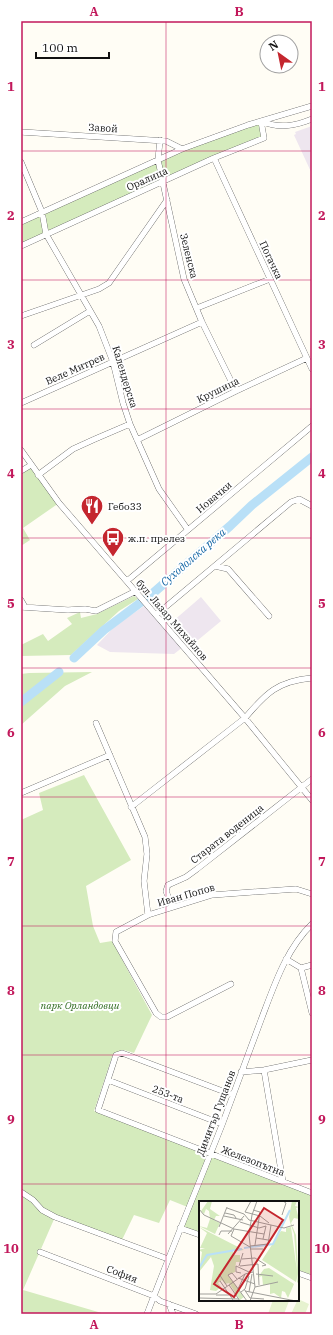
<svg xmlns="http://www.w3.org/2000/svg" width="333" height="1335" viewBox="0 0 333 1335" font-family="'IBM Plex Serif',serif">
	<rect width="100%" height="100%" fill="#fffdf5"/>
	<path fill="#eee6ef" d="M312,126V174L294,135L296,134L295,132Z
		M201,597L221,621L192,645L172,622Z
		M147,604L183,647L174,654L110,652L97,645L115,626Z"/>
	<path fill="#d5ebbd" d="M261,121L264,138L21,246V222L158,160Z
		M31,465L59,503L23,528L30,540L21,546V471Z
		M134,596L138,599L119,611L71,655L21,656V645L43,634L48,641L72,624L67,618L80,612L81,618L97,614Z
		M92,672L65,686L21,725V674L29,673Z
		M84,775L131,860L86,886L93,926L100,943L112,941L152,1015L134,1053L124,1050L113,1054L94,1111L312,1195V1275L298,1270V1202H200V1233L183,1227L190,1208L170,1200L159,1223L134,1215L121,1242L55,1217L23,1290L105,1314H21V820L43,810L39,793Z"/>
	<path fill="#e6f2cf" d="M298,1299L309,1304L305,1314H291Z
		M273,1300L289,1301L284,1314H268Z"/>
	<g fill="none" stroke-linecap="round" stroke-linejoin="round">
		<path stroke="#b9e0f7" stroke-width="9" d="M74,658L104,630L152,594L230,526L252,505L312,457
			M21,702L59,672"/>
		<g stroke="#444" stroke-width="6">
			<path id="minor" d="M261,121C279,129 295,126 312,119
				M21,132L166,141L182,149
				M160,140L158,160L184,279L202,322L236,391
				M214,158L312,369
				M21,162L42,212L46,234L99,326L113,362L123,403L130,424L159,489L188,530
				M21,222L182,149L248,125L312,106
				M21,246L214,158L264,138L261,121
				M197,308L270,279
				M21,316L99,289L109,283L167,200
				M34,345L90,311
				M21,403L202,322
				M137,440L236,391L307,358
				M21,450L59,503L245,718L312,800
				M21,471L31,465
				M38,475L73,449L95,439L130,424
				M215,566L228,569L269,616
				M127,581L312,426
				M21,600L25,607
				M21,607L68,610L85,609L96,611L136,591
				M156,615L291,502L299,499L312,506
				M96,723L145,837L147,854L144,881L148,915
				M21,793L110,755
				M131,807L245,718C266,693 278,681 312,678
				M172,907L166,891L168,885L186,877L197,869L312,779
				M286,959L301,968L312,1013
				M301,968L312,965
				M231,984L167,1017H161L156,1013L115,941L116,932L148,915L212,895L296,889L312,894
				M264,1070L283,1182
				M241,1072L264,1070L312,1060
				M108,1080L222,1124
				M233,1095L122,1053L116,1055L98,1110L312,1193
				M21,1192L33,1200L42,1210L55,1217L168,1259
				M180,1228L200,1235
				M40,1252L154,1296L160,1301L196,1314
				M298,1273L312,1278
				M169,1304L173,1314
				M147,1314C171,1251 197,1188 222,1125C235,1090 248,1055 261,1020C274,986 286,949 312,924"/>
		</g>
		<use href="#minor" stroke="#fff" stroke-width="5.5"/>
	</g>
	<path fill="none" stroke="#c2185b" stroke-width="1" stroke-opacity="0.55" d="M166,21V1314M21,151H312M21,280H312M21,409H312M21,538H312M21,668H312M21,797H312M21,926H312M21,1055H312M21,1184H312"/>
	<defs>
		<g id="restaurant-pin" transform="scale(1.15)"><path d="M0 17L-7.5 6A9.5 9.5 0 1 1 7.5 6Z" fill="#c4262e" stroke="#fff"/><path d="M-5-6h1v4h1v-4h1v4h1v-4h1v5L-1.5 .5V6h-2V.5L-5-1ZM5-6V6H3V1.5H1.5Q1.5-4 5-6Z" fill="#fff"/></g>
		<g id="bus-pin" transform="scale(1.15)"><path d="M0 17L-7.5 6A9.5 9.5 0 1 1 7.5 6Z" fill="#c4262e" stroke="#fff"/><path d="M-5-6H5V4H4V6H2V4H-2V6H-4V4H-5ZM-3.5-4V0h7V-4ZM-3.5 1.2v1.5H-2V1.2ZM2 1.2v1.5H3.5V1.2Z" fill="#fff"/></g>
	</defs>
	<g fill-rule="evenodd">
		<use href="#restaurant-pin" x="92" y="506"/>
		<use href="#bus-pin" x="113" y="538"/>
	</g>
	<g text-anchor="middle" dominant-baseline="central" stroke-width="4" stroke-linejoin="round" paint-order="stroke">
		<g font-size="10" fill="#111" stroke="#fff">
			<text transform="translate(103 128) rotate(3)">Завой</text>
			<text transform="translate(147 179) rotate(-24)">Оралица</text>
			<text transform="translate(189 256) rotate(76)">Зеленска</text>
			<text transform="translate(271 260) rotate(65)">Погачка</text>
			<text transform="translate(75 369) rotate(-24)">Веле Митрев</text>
			<text transform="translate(125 377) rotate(73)">Календерска</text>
			<text transform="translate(218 390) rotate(-26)">Крушица</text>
			<text transform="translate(214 497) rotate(-40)">Новачки</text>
			<text transform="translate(172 620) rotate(49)">бул. Лазар Михайлов</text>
			<text transform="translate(227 834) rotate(-38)">Старата воденица</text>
			<text transform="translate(186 895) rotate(-16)">Иван Попов</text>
			<text transform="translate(168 1094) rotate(21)">253-та</text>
			<text transform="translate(216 1113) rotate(-69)">Димитър Гущанов</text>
			<text transform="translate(253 1161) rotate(21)">Железопътна</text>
			<text transform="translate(122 1274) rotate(21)">София</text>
		</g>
		<g font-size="10" fill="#111" stroke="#fff" text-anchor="start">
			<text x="108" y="506">Гебо33</text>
			<text x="128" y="538">ж.п. прелез</text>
		</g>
		<g font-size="10" font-style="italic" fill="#2f6b1f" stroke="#fff">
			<text x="80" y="1005">парк Орландовци</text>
		</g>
		<g font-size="11" font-style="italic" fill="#1768a6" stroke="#fff">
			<text transform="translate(193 557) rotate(-41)">Суходолска река</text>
		</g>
	</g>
	<g transform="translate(199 1201)">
		<rect width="100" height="100" fill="#fffdf5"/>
		<path d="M9,0H13L11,8L21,15H17L15,19L21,22L16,33L0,25L8,27L11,18L10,10L7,8L5,13L2,10ZM93,0H98L96,5L100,6L97,7L100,18L95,17L92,22L97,34L100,83L98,81L99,73L97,81L63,59L82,30L87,31V27L92,26L98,70L95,33L91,21L90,16ZM0,26L45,49L34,50V54H41V61H37L36,71L29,74L45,96L41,99L30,82L26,83L23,79L19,82L22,86L17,90L11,89L15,65L12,56L0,71L3,51L0,49L6,47H1L8,32ZM70,67L95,83L89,97L86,91L83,90L82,97L75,92L71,93V83L64,84L63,75L59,76L65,68Z" fill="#d5ebbd"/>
		<path fill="none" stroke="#b9e0f7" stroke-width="2" d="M45,47L74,43L91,9M0,67L8,54L43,48"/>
		<path fill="none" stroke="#a09f9a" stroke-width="1" d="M28,7L45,13L50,19L85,27L95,24M0,8L5,14L35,28L65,33M54,9L61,11L56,44M46,11L61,15L70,22M46,11L52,0M26,12L35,14L37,17M83,14L87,2L84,0M25,15L44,19M41,21L60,27L67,25M20,26L28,6M35,28L32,35L51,46M29,33L45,15M20,34L22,30H33M57,37L69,39M64,38L67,25M51,45L69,43L72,24M51,48H64M43,58L56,57L67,64L63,65M40,65L44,52M41,65L59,63L60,84M42,72L37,71V65L50,71M20,73L28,85M57,73L74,75M39,77L56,83M38,78L33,72L29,74L48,100M21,80L34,99M30,84L41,100M56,86L79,81M39,88L46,73M45,88L51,97L65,98M46,90L97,100M42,91L46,88L50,75M50,91L53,73M0,93H17M17,93L46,73L54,71M17,94H30M0,97L40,98M51,100L56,86L50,34L53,14L58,0"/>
		<path fill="#c4262e" fill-opacity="0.15" stroke="#c4262e" stroke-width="2" d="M65,7L84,19L35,96L15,83Z"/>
		<rect width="100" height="100" fill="none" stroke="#111" stroke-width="2"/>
	</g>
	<rect width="333" height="1335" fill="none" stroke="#ffffff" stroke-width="44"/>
	<g transform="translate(279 54) rotate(327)"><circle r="19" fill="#ffffff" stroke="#a0a0a0"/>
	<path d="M0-3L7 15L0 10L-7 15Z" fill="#c4262e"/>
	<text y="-6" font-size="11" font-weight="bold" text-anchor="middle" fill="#111111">N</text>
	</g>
	<path d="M36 52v6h73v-6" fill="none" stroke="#111111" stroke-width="2"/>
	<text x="42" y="52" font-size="12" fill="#111111" stroke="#ffffff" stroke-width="3" paint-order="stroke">100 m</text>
	<rect x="22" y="22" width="289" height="1291" fill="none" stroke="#c2185b" stroke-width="1.5"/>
	<g font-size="13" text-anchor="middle" font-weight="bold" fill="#c2185b">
		<text x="94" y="16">A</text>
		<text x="239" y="16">B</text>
		<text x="11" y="91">1</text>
		<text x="322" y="91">1</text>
		<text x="11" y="220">2</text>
		<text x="322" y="220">2</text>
		<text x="11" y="349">3</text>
		<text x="322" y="349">3</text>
		<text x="11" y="478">4</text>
		<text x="322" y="478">4</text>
		<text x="11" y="608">5</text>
		<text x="322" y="608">5</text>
		<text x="11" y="737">6</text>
		<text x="322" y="737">6</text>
		<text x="11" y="866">7</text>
		<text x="322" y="866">7</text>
		<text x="11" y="995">8</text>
		<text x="322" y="995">8</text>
		<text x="11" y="1124">9</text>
		<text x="322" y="1124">9</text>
		<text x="11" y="1253">10</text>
		<text x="322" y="1253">10</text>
		<text x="94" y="1329">A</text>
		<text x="239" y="1329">B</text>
	</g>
</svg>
